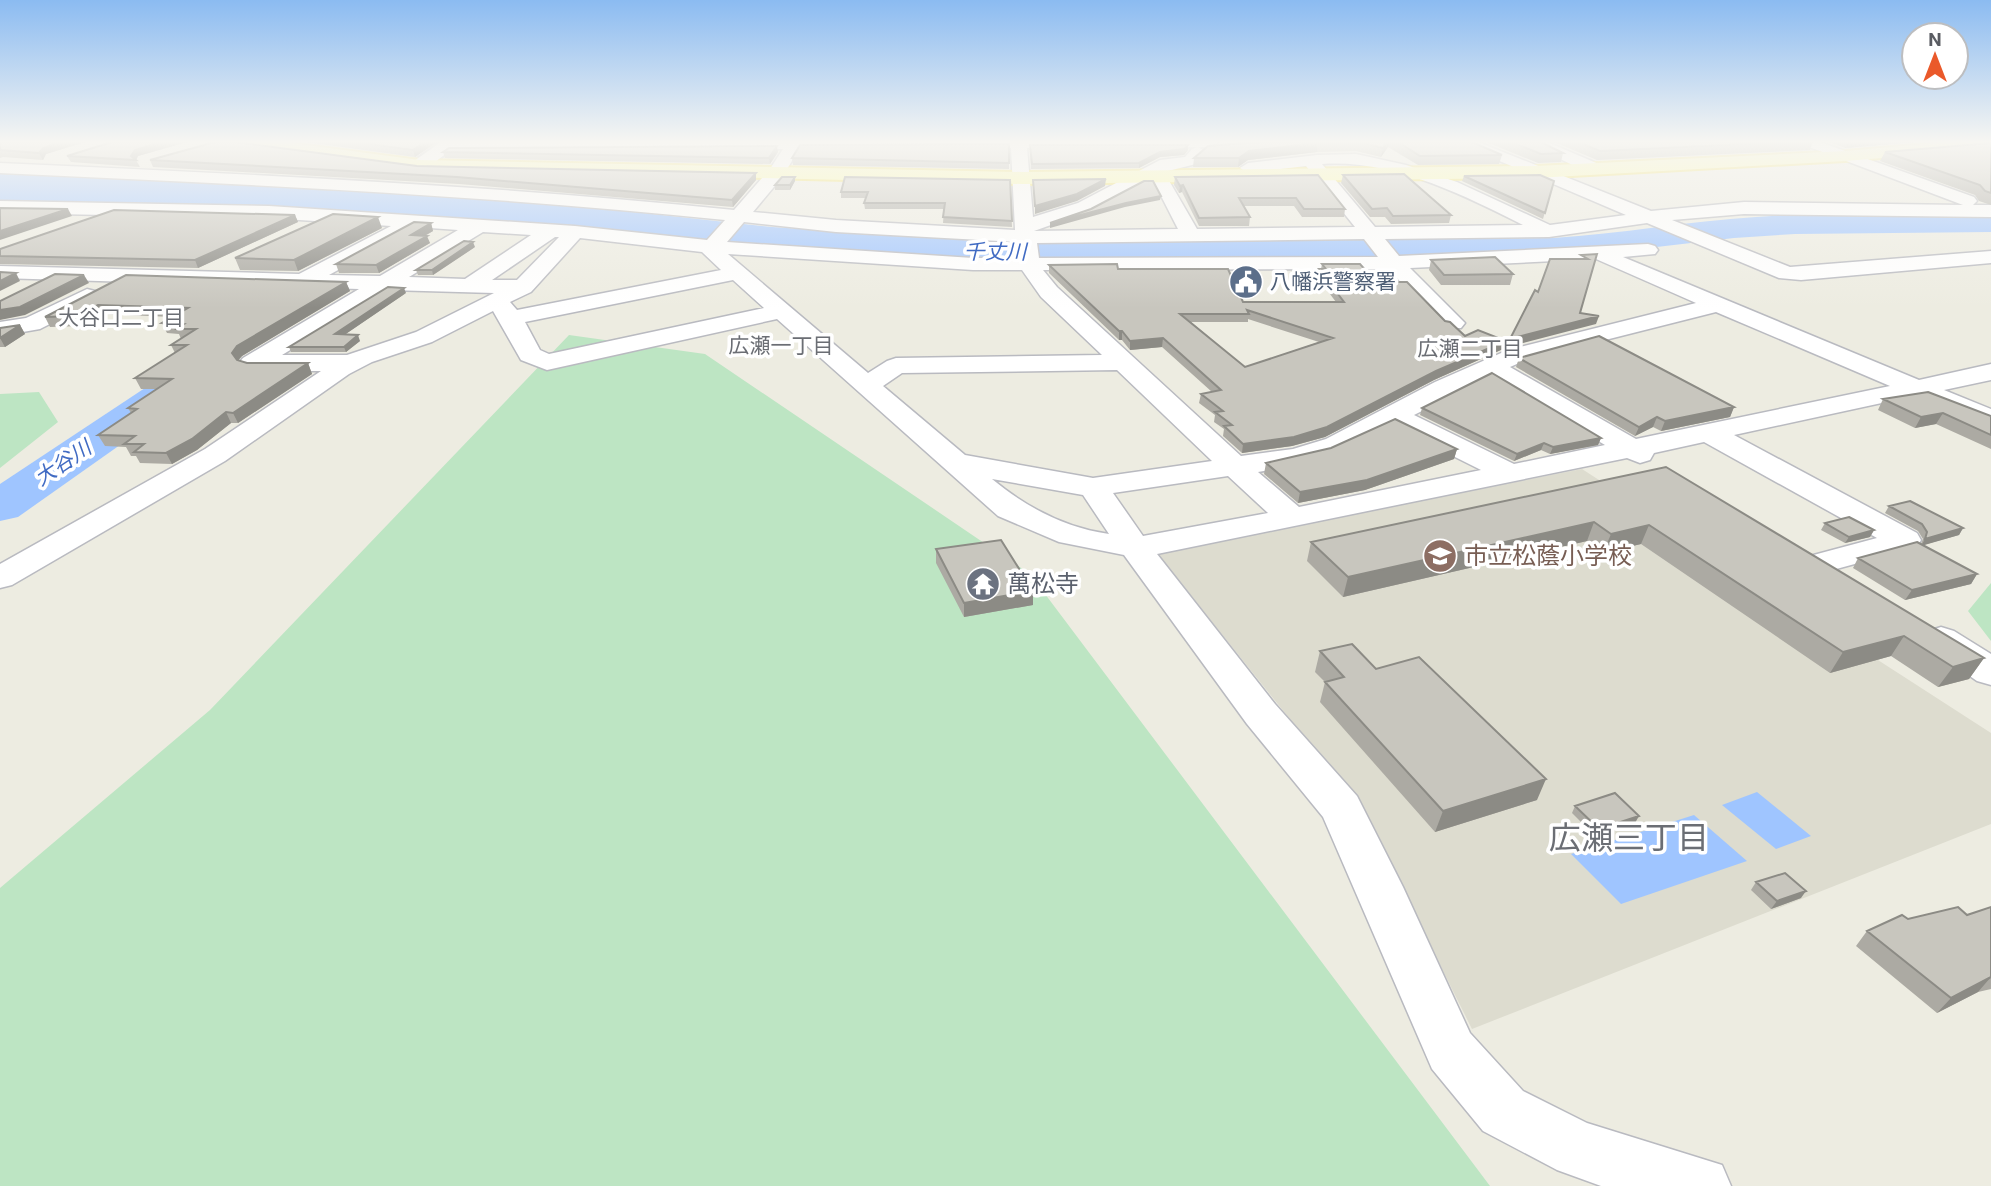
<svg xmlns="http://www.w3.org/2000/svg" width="1991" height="1186" viewBox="0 0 1991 1186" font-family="Roboto,'Noto Sans JP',sans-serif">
	<rect width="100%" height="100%" fill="#edece1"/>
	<path fill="#dddccf" d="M1582,469L1991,733V824L1472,1029L1362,809L1156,552Z"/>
	<path fill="#bde5c3" d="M569,335L705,354L1030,574L1490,1186H0V888L210,710Z
		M39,392L58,422L0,468V394Z
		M1991,583V641L1968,611Z"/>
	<path fill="#9fc5ff" d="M0,173L180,178L580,206L772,227L992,242L1553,238C1621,234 1688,221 1756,217C1834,211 1913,215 1991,218V232L1795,234L1734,238L1648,248L1469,258L958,260L651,237L0,203Z
		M1757,792L1811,836L1776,849L1722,805Z
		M1694,815L1747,861L1621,904L1571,854Z"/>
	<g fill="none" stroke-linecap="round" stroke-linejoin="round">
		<path fill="#9fc5ff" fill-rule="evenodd" d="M163,382L178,386L184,395L178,404L18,517L0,521V484L148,386Z"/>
		<g stroke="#b9bac0" stroke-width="3">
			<path id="street" d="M1218,142L1210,147L1027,148L1033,217L1078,203L1160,160L1185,157L1192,149L1198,147L1206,152L1196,164L1164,172L1197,229L1355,227L1306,166L1248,173L1240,168L1248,163L1317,155L1356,154L1406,165L1457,182L1550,225L1626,215L1455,142H1478L1651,211L1744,202L1963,205L1796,142H1820L1974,197L1977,201L1973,205H1991V217L1744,214L1672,220L1790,267L1991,251V263L1801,280L1779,278L1647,223L1549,237L1385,239L1399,256L1648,244L1655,246L1658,250L1655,254L1623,257L1919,380L1991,364V380L1944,390L1991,409V427L1914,396L1734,435L1917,533L1921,540L1917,547L1818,574L1806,571L1801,564L1806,557L1877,538L1704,442L1654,453L1650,460L1640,463L1627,458L1157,554L1275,704L1357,796L1403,887L1470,1033L1523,1091L1587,1123L1722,1165L1731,1186H1601L1557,1170L1483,1131L1432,1069L1323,817L1247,724L1124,555L1059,542L998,516L777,319L547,370L521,360L493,311L432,342L372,362L349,374L225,461L12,585L0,588V564L205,449L321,371H252L243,368L239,363L243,358L359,289L0,278V266L299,274L391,226L269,218L0,213V201L269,206L575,226L707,240L725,220C484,195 242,184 0,173V163C245,174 490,185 734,210L770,169L783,149L448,151L440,146L444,142ZM1011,148L1015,230L836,220L753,212L783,176L799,149ZM1322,164C1391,159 1462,194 1523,225L1375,227ZM1152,178L1178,229L1034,231L1090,211ZM744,222L836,232L1017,242L1019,258H973L727,242ZM416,227L458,230L380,276L329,275ZM483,232L531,235L465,279L409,277ZM555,237H559L517,280H492ZM580,238L702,252L721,270L517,310L510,302L531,292ZM1364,239L1378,257L1039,258L1037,243ZM728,254L973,270H1022L1041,297L1102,355L896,358L887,361L868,373ZM1596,259L1696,303L1508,350L1435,382L1326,439L1293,449L1241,456L1057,287L1043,270L1388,269L1445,328H1461L1465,323L1410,268ZM733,280L764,308L549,354L540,350L525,322ZM389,290L494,293L416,332L347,355H282ZM1716,312L1890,386L1636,439L1510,367L1526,360ZM1117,370L1212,461L1093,478L965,455L883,386L902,373ZM1490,377L1605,445L1514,464L1414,415ZM1393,426L1481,470L1299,507L1258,472C1314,463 1343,453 1393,426ZM1228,476L1268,513L1143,536L1113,493ZM992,479L1083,495L1109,534C1065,528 1026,507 992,479Z
				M1525,142H1547L1601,165L1603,169L1601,173H1589Z
				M87,289L95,291L98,296L95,301L40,329L0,336V322L26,318Z
				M1941,627L1954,631L1991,654V685L1977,681L1928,647L1923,639L1928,631Z"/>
		</g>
		<g stroke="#babcc3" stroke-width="4">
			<path id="secondary" d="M441,142H461L426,169H414L411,165L414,161Z"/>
		</g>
		<g stroke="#f2e055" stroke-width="4">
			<path id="primary" d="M232,142H283L420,160L1023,172L1535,166L1845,151L1948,142H1991V149L1845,161L1535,178L1023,184L420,170L240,147Z"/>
		</g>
		<use href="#street" fill="#fff" fill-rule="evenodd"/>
		<use href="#secondary" fill="#fff" fill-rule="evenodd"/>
		<use href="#primary" fill="#ffffa4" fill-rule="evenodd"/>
	</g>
	<path fill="#acaaa3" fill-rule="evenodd" d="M0,142H85L46,154L43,160L3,157L0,158Z
		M112,142H187L138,156L136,160L140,167L71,162L67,156Z
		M305,142H437L415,157Z
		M1260,142H1472L1502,155L1499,164L1418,165L1388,147L1381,157L1356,151L1317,152L1248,160L1238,167H1193L1194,158Z
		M1486,142H1541L1563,153L1561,162L1538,163Z
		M1554,142H1813L1810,150L1597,160Z
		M1829,142H1914L1845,148Z
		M1991,143V205L1979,201L1975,195L1880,161L1885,152Z
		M1009,144V169L793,165L792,158Z
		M1030,145L1188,150L1184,155L1160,157L1139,168L1031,169Z
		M443,152H778L770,164L445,158Z
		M150,160L756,173V180L733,207L459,184L153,167Z
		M1318,175L1345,209L1344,217H1302L1294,206H1244L1250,217L1249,226H1199L1182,192L1179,193L1174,185L1175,177Z
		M1343,175L1451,215L1449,223L1391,224L1385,217H1370L1341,183Z
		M1464,176L1554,181L1543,219L1462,181Z
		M795,177V181L790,190H775V185Z
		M1010,180L1012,227L943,223L944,209H865L864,203L866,198H841V192Z
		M295,215L298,222L198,268L0,264V249Z
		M431,223L433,231L425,236L430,243L379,273H339L336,264Z
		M382,228L298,271L240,270L235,258Z
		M475,247L433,275H418L416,270Z
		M1431,260L1513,274L1510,285H1441L1429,270Z
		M1322,264L1376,282L1445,321L1465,336L1506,341L1503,349L1434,380L1325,437L1292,446L1242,453L1223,436L1224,429L1214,422L1215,415L1199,403L1201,394L1212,392L1162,347L1130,350L1122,340H1119L1049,273V265L1118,269L1243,302H1336L1317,277L1319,269H1321ZM1248,319L1319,342L1245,367L1191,322H1248Z
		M126,275L346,282L350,291L242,356L238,360L247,363H308L312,374L238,423H231L197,450L172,464L140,463L136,456H131L126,447L105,446L98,435L131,413L128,408L157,389H141L135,378L175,353L171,345L181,339L179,334L167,333L162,323L173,317L103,314L82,326L50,327L45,317Z
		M406,293L344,335L360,341L346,352H291L289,347Z
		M20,325L25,334L5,347H0V328Z
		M1519,358L1734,407L1730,417L1661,431L1653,427L1635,436L1516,367Z
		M1883,399L1991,416V449L1936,424L1915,428L1878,410Z
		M1422,408L1601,438L1598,445L1550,454L1541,450L1514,461L1420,415Z
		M1457,449L1454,459L1365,490L1298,503L1264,474L1266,463Z
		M1666,467L1984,658L1969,679L1938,687L1891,656L1830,673L1641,544L1603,553L1587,541L1343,597L1307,561L1311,542Z
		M1889,506L1963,528L1959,535L1923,545L1977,574L1971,584L1905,600L1853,568L1858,558L1921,544L1923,539L1918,531L1885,513Z
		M1825,523L1874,530L1870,537L1845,543L1821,530Z
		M936,549L1033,605L964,617L936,563Z
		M1320,651L1376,669L1537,800L1435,832L1320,702L1325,682L1315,672Z
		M1575,806L1635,823L1595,836L1572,813Z
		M1756,882L1801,898L1771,909L1751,890Z
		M1991,907V989L1978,992L1937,1013L1856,946L1867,931L1908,919L1967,915Z"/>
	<path fill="#8c8b85" d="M61,142H85L46,154L43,160L39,153L43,148Z
		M161,142H187L138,156L136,160L131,156L135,150Z
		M425,142H437L415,157L413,150Z
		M1387,142H1389L1388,147L1381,157L1383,148Z
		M1848,142H1914L1845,148Z
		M1318,143L1317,152L1248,160L1238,167L1239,158L1249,151Z
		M1188,145V150L1184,155L1160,157L1139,168V163L1160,152Z
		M777,146L778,152L770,164L769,158Z
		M756,173V180L733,207L732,200Z
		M795,177V181L790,190V185Z
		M1106,179L1105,186L1077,201L1035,214V206Z
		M1183,185L1182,192L1179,193L1180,186Z
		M1161,196L1160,200L1125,207L1050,228V223L1126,203Z
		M68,209L72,216L0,240V231Z
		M295,215L298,222L198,268L195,260Z
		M378,217L382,228L298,271L294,260Z
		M431,223L433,231L413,242L411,235Z
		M427,236L430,243L379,273L376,265Z
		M473,242L475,247L433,275L432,270Z
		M16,273L20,281L0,291V281Z
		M84,275L89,283L25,315L0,320V310Z
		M346,282L350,291L242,356L236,363L232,353L237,346Z
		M404,288L406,293L337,340L335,334Z
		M98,305L103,314L82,326L77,316Z
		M1599,316L1596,324L1508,347L1510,339Z
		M20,325L25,334L5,347L0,338Z
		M1119,331H1122V340H1119Z
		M358,335L360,341L346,352L344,347Z
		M1163,338L1162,347L1130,350V341Z
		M1506,341L1503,349L1434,380L1325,437L1292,446L1242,453L1243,444L1436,371Z
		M308,363L312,374L238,423L233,413Z
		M1734,407L1730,417L1661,431L1665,421Z
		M226,412L231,423L197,450L172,464L166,453Z
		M1943,413L1936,424L1915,428L1921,417Z
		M1657,417L1653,427L1635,436L1639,427Z
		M1601,438L1598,445L1550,454L1553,447Z
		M1544,443L1541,450L1514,461L1517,454Z
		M1457,449L1454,459L1365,490L1298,503L1300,492Z
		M1594,522L1587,541L1343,597L1348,577Z
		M1649,525L1641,544L1603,553L1611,534Z
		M1963,528L1959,535L1921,546L1925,539Z
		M1874,530L1870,537L1845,543L1849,537Z
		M1977,574L1971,584L1905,600L1912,590Z
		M1033,591V605L964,617V603Z
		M1904,636L1891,656L1830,673L1843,652Z
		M1984,658L1969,679L1938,687L1953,667Z
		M1546,779L1537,800L1435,832L1443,811Z
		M1639,816L1635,823L1595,836L1599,829Z
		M1806,891L1801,898L1771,909L1777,901Z
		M1991,977L1978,992L1937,1013L1951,998Z"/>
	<path fill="#c8c6be" stroke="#8c8b85" stroke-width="2" fill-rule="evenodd" d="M0,142H61L43,148L39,153L0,150Z
		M112,142H161L135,150L131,156L136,160L67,156Z
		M215,142H236L417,166L756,173L732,200L457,177L150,160Z
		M354,142H425L413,150Z
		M1260,142H1387L1383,148L1358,142L1318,143L1249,151L1239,158H1194L1208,146Z
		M1398,142H1472L1502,155L1420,156Z
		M1511,142H1541L1563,153L1541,154Z
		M1578,142H1788L1600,151Z
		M1991,143V193L1985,191L1980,185L1885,152Z
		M1009,144V163L792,158L800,145Z
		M1030,145H1188L1184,149L1160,152L1139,163L1032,164Z
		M777,146L769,158L443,152L449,148Z
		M1404,174L1451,215L1393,216L1387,208L1372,209L1343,175Z
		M1318,175L1345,209H1304L1296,198H1239L1250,217L1199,218L1183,185L1180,186L1175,177Z
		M1540,175L1554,181L1545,213L1464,176Z
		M782,177H795L790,185H775Z
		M845,177L1010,180L1012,221L943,217L945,203H864L868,192H841Z
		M1106,179L1077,194L1035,206L1033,180Z
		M1144,181H1153L1161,196L1126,203L1050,223L1091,209Z
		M0,208L68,209L0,231Z
		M114,210L295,215L195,260L0,256V249Z
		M333,214L378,217L294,260L235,258Z
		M414,222L431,223L411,235L427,236L376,265L336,264Z
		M464,241L473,242L432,270H416Z
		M1597,254L1580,313L1599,316L1510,339L1535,290L1538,292L1550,259H1588L1581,255Z
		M1495,257L1513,274L1444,275L1431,260Z
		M1117,264L1118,269H1228L1243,302H1344L1319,269H1326L1322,264H1360L1376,282H1407L1445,321L1450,322L1465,336L1478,330L1506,341L1436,371L1327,427L1294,437L1243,444L1224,426L1232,425L1215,412L1223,411L1201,394L1221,390L1163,338L1130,341L1122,331H1119L1049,265ZM1247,310L1333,338L1245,367L1180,314H1249Z
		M0,272L16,273L0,281Z
		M55,274L84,275L20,307L0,310V301Z
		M126,275L346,282L237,346L232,353L237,360L247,363H308L233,413L226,412L192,439L166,453L134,452L144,444H124L135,436L98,435L137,409L128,408L172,379L135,378L187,345H171L196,329H177L184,324L162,323L188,308L98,305L77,316L45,317Z
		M388,287L404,288L335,334L358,335L344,347H289Z
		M20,325L0,338V328Z
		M1599,336L1734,407L1665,421L1657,417L1639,427L1519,358Z
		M1492,373L1601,438L1553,447L1544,443L1517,454L1422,408Z
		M1928,392L1991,416V435L1943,413L1921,417L1883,399Z
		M1395,419L1457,449L1367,480L1300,492L1266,463L1331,448Z
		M1666,467L1984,658L1953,667L1904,636L1843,652L1649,525L1611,534L1594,522L1348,577L1311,542Z
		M1910,501L1963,528L1925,539L1927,532L1922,524L1889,506Z
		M1849,517L1874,530L1849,537L1825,523Z
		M1001,540L1033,591L964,603L936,549Z
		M1917,542L1977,574L1912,590L1858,558Z
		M1352,644L1376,669L1419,657L1546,779L1443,811L1325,682L1344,677L1320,651Z
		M1615,793L1639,816L1599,829L1575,806Z
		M1785,873L1806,891L1777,901L1756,882Z
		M1958,907L1967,915L1991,907V977L1951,998L1867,931L1902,915L1908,919Z"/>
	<linearGradient id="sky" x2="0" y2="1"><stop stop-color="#8bbbf1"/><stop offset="0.46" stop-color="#f7f6f2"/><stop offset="1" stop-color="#f7f6f2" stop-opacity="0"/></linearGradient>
	<rect width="1991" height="308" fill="url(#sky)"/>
	<defs>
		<g id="civic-disc" transform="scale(1.75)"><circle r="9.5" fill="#5c6f8a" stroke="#fff"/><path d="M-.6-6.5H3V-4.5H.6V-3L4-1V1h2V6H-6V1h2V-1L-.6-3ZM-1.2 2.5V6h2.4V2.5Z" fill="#fff"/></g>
		<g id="school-disc" transform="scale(1.75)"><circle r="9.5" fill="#8d6e63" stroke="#fff"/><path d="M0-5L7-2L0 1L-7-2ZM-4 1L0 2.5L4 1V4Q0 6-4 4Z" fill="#fff"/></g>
		<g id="temple-disc" transform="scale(1.75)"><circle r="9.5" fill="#6b7280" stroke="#fff"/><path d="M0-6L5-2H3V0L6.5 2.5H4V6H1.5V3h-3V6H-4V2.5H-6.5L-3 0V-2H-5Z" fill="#fff"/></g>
	</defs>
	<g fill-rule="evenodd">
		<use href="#civic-disc" x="1246" y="282"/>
		<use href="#school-disc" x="1440" y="556"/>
		<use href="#temple-disc" x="983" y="584"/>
	</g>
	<g text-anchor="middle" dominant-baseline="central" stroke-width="7" stroke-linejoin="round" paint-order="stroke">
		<g font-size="21" font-style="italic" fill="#416bc3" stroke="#fff">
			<text x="995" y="252">千丈川</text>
			<text transform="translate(63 463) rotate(-34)">大谷川</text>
		</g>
		<g font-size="21" fill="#4e5e75" stroke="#fff" text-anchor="start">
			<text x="1270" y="282">八幡浜警察署</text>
		</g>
		<g font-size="21" fill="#6b6e74" stroke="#fff">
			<text x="121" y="318">大谷口二丁目</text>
			<text x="781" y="346">広瀬一丁目</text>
			<text x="1470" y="349">広瀬二丁目</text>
		</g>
		<g font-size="24" fill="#785e54" stroke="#fff" text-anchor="start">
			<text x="1464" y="556">市立松蔭小学校</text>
		</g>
		<g font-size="24" fill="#5b616d" stroke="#fff" text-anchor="start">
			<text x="1007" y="584">萬松寺</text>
		</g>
		<g font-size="32" fill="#6b6e74" stroke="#fff">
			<text x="1629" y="838">広瀬三丁目</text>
		</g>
	</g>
	<g transform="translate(1935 56)"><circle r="33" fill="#ffffff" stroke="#bdbec0" stroke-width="2"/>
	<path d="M0-5L12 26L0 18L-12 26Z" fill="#ea592a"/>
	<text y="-10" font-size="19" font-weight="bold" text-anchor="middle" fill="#5a5c62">N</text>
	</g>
</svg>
